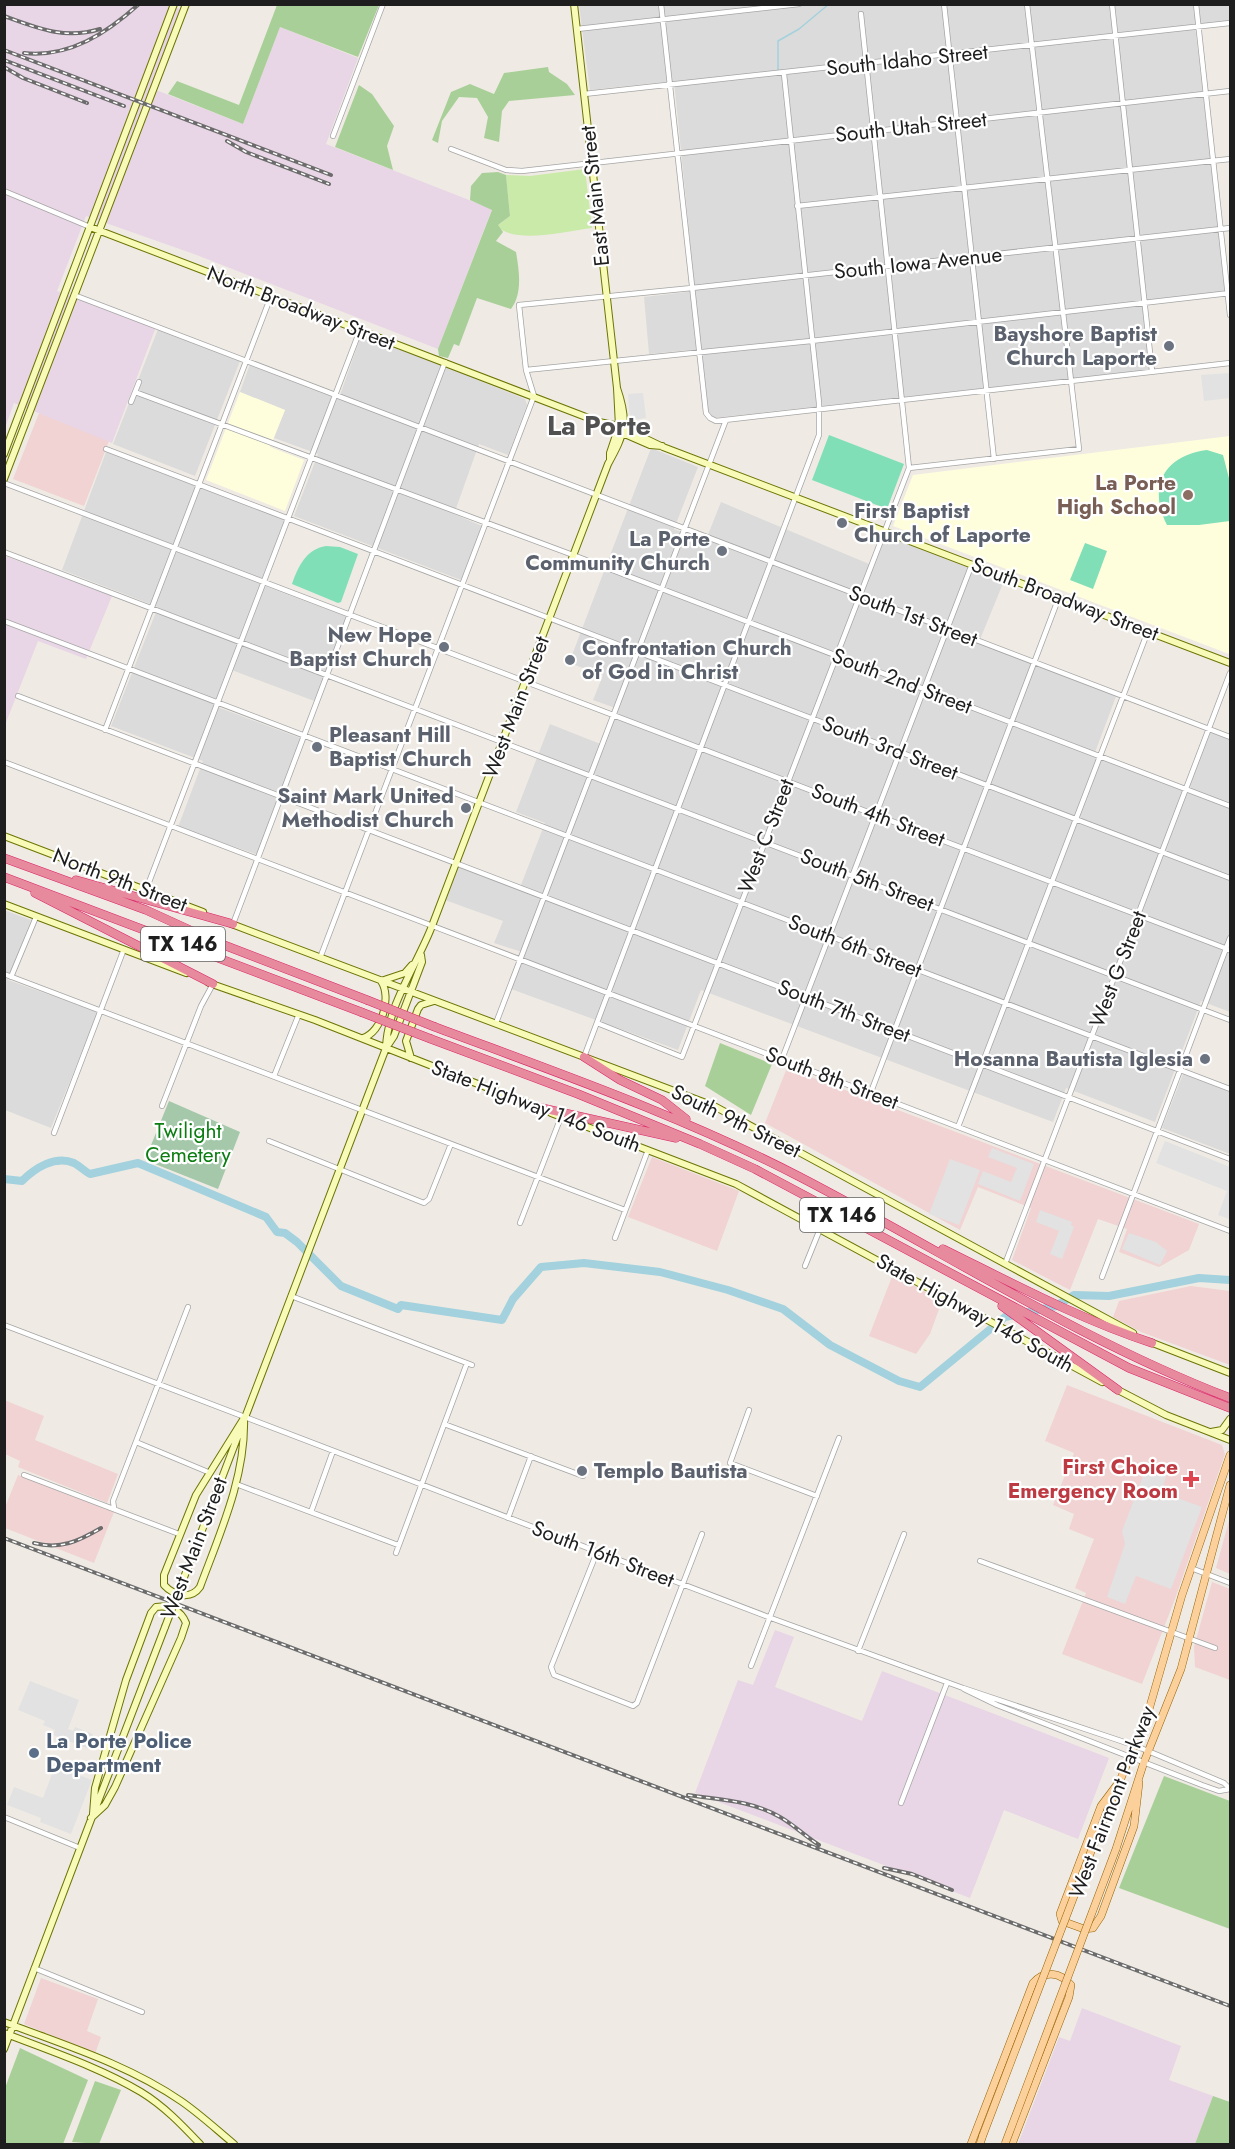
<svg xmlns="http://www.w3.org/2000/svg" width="1235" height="2149" viewBox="0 0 1235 2149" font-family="Jost,sans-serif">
	<rect width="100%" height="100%" fill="#efebe4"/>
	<path fill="#dcdbdb" d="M579,5H1230V21L1195,26L1226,292L1143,301L1150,370L713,418L708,412L700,349L649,354L644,297L695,291L674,81L590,90Z
		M158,329L240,361L195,476L113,444Z
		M362,333L525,399L527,405L508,455L479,444L454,514L482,526L461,580L294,516L318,454L274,438L285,410L240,392L250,364L339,398Z
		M651,448L698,467L674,529L705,542L721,502L874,566L886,536L1004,581L979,642L1117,694L1094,755L1186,792L1211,729L1230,737V1012L1201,1001L1155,1122L1066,1088L1053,1122L701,990L678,1050L511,989L525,953L494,943L503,921L445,900L458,867L519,890L545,823L516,812L550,724L603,745L618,709L593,700L603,675L569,663Z
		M106,452L286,520L262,585L350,618L317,702L229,669L215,706L303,739L258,855L178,827L203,761L111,726L158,607L62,570Z
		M4,910L31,920L8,980L98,1012L51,1128L5,1110Z
		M1183,1074L1230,1092V1154L1162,1128Z"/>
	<path fill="#f0d3d2" d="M39,413L109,441L84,506L13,479Z
		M787,1068L1199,1224L1189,1250L1159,1267L1119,1252L1127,1229L1098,1219L1070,1290L1012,1260L1031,1208L978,1187L960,1230L765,1123Z
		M652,1157L739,1191L717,1251L628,1217Z
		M893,1274L942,1301L930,1334L916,1354L869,1336Z
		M1191,1286L1230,1291V1365L1141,1332L1113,1317L1119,1301Z
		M1067,1385L1222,1445L1225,1454L1175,1599L1142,1684L1062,1654L1086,1593L1075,1588L1094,1539L1069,1529L1074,1514L1053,1505L1074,1453L1045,1441Z
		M4,1400L44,1416L35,1440L118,1474L107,1503L18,1467L20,1461L5,1454Z
		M18,1475L114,1512L94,1563L5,1528L4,1510Z
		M1230,1517V1574L1216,1568Z
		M1212,1582L1230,1589V1680L1195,1667L1194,1647Z
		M41,1978L98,1999L87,2031L101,2037L95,2054L24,2024Z"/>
	<path fill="#e8d5e5" d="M170,4L186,12L156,90L243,124L280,27L358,58L326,144L492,209L438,349L194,254L86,216L57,291L156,327L112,443L14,403L5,428V5Z
		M5,556L112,596L86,659L38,641L5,725Z
		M775,1630L794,1637L775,1687L862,1721L882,1671L1109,1758L1078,1839L1004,1810L970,1898L695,1793L738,1680L753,1685Z
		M1082,2008L1181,2046L1169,2080L1213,2096L1195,2144H1018L1059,2037L1070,2041Z"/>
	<path fill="#fffedc" d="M240,392L285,410L270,447L304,460L285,511L206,480Z
		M1230,436L1229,654L893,526L913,475Z"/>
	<path fill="#caeaa9" d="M585,169L592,228C567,231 515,245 497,226L510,216L506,175L530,176Z"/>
	<path fill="#a9cf98" d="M277,5H379L358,57L280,27L243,124L168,94L177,81L239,105Z
		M548,67L549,72L567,84L575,95L509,101L502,111L499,142L484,138L488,117L477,98L459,97L442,121L438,143L432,140L451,92L470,84L494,94L504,73Z
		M359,85L372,94L394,126L387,146L393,170L335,147Z
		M498,172L506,175L510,216L498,225L503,232L496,241L516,252C519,270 523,293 511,309L477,298L459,346L454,344L448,358L439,356L438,349L492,210L470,200L471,186L482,173Z
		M720,1043L772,1064L751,1115L705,1086Z
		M1164,1776L1230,1801V1929L1119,1888Z
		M20,2048L88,2080L63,2144H5V2088Z
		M95,2081L121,2090L99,2144L72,2142Z
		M1213,2096L1230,2102V2144H1195Z"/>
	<path fill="#a4c8a9" d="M169,1101L240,1132L218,1189L145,1160Z"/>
	<path fill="#81dfb8" d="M829,435L904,464L887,509L812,480Z
		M1207,450L1223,455L1230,482V521L1199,525H1167C1147,486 1165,455 1207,450Z
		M1085,543L1107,551L1093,589L1070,580Z
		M326,546L340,547L358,554L341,602L338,603L292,584C298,567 306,549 326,546Z"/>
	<path fill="#e2e2e2" d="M1230,373V398L1204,401L1201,375Z
		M643,393L646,418L630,420L628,394Z
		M1165,1141L1230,1167L1229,1219L1218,1215L1227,1191L1156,1163Z
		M992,1148L1034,1164L1020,1201L978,1184L983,1171L1011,1182L1017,1168L988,1157Z
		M950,1159L980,1170L959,1225L929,1214Z
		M1040,1210L1072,1222L1071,1225L1074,1227L1062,1259L1050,1254L1059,1231L1036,1222Z
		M1129,1233L1156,1242L1167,1251L1160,1265L1122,1249Z
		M1148,1463L1168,1471L1161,1492L1202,1507L1171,1589L1136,1576L1125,1604L1107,1597L1125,1544L1122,1531Z
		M30,1681L79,1700L68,1729L73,1731L75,1727L93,1734L89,1749L53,1735L55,1730L43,1725L45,1721L18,1710Z
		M55,1766L92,1780L71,1834L40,1822L41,1818L7,1805L14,1787L43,1798Z"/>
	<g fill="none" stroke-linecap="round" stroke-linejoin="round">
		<path stroke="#a3d1dd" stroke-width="1.5" d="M778,70V41L799,29L829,4"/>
		<path stroke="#a3d1dd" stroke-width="8" d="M4,1179L22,1181C35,1168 55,1155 74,1163C80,1166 84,1171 90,1174L138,1163L266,1217L277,1232L285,1233L297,1242L341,1286L398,1309L401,1305L502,1320L513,1299L541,1267L584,1263L660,1272L728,1290L783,1309L830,1345L899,1381L920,1387L1005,1317L1056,1306L1074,1295L1109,1296L1199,1278L1230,1280"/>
		<g stroke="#a5a5a5" stroke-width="6">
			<path id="street" d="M661,4L706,413L710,418L716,421L1230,363
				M944,4L994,459
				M1112,4L1152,371
				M1196,4L1230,315
				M577,29L799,4
				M584,94L1230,23
				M333,136L383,4
				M451,149L506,170L522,171L1230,91
				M4,191L90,227
				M797,206L1230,159
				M74,295L1230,737
				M526,370L811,341L1230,293
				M135,392L573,555L1230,806
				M131,402L139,382
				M106,449L1230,878
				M909,468L1079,449L1027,4
				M4,483L1230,950
				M4,552L1230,1020
				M4,621L1230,1089
				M18,696L1230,1159
				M105,730L271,296
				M4,762L1230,1231
				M146,890L360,330
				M233,924L445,362
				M320,958L534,396L526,370L519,305L692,288L1230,228
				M4,974L625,1210
				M11,977L36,917
				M496,1023L726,420
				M597,1023L682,1057L909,468L861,14
				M584,1057L819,435V403L784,74
				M782,1059L972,564
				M274,1076L299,1014
				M871,1092L1059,597
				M162,1106L201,1006L213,984
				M958,1127L1148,631
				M54,1133L124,949
				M269,1141L424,1203L429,1199L451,1144
				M520,1223L561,1117
				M615,1238L648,1150
				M1005,1264L1230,673
				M805,1266L820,1229
				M1102,1277L1230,938
				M291,1296L472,1365
				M4,1325L771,1618L963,1688L1136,1746L1224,1783L1230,1789
				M749,1410L730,1463L817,1496
				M444,1424L583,1476
				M136,1442L208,1472
				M24,1475L179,1534
				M236,1484L398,1545
				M114,1508L113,1501L188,1307
				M311,1512L333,1451
				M508,1518L531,1456
				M597,1552L551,1667L554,1675L633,1706L637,1703L702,1534
				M396,1553L467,1363
				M980,1561L1215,1648
				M1191,1568L1230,1583
				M858,1651L904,1534
				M751,1666L839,1438
				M964,1689L997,1705L1202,1785L1219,1791L1230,1789
				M901,1803L947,1683
				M4,1817L80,1848
				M34,1968L142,2012"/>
		</g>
		<g stroke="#6c7504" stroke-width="8">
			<path id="secondary" d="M574,4L617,388L619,426L610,453V460
				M90,227L599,422L619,426L663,447L1230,663
				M604,425L650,445L662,446
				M4,454L174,4
				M4,479L186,4
				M4,836L203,912
				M4,904L186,973
				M229,923L714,1106L1133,1333
				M209,983L315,1020L539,1108
				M363,1038C382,1032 392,997 381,981L405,973L412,965
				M386,1048C387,1006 417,965 432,926L608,464C625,433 629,423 617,388
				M411,1058L406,1041L418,1009L421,1005L434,1001
				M551,1113L736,1184L1102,1382
				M1150,1342L1230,1373
				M1116,1389L1166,1415L1230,1440
				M244,1418C246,1476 220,1533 200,1587C191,1600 174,1596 164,1585V1575L196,1495Z
				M1211,1432L1222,1430L1230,1419
				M183,1580L386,1048L394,1036L422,962L421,955
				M96,1807L165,1627
				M91,1818L105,1805L115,1787L181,1638L186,1623C181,1610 169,1605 156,1607L151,1613L126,1680L95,1788L93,1814
				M4,2022C64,2045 127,2064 181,2101C200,2114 217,2130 234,2144
				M4,2033C50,2051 99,2067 141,2092C164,2106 182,2125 200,2144
				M4,2049L92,1817"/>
		</g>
		<g stroke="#976200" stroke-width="8">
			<path id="primary" d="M1119,1782L1101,1806L1060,1914L1062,1921L1084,1929L1093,1928L1101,1916L1134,1826L1139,1783
				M1095,1841L1148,1713L1182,1595L1230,1455
				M1116,1849L1144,1762L1181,1669L1230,1485
				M971,2144L1033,1983C1044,1970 1060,1972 1071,1985L1069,1997L1012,2144
				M980,2144L983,2135"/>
		</g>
		<g stroke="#db2366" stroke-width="9">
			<path id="highway" d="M4,858L146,910L216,942L367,1000
				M4,877L361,1012
				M76,880L233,924
				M35,893L213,984
				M435,1027C558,1073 682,1116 800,1177C943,1251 1079,1340 1230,1398
				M431,1039L578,1094L700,1144L755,1169L1129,1368L1230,1408
				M584,1057L620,1080L662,1100L686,1119
				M537,1107L676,1138
				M943,1249C1012,1283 1079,1319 1152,1343
				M1002,1306L1118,1390"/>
		</g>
		<use href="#street" stroke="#fff" stroke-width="4.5"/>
		<use href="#secondary" stroke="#f8fab7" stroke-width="6"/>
		<use href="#primary" stroke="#fcd09b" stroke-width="7"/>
		<use href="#highway" stroke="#e78a9e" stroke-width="8"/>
		<g stroke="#6c6c6c" stroke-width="4">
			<path id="rail" d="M4,16C37,28 65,40 100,29
				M4,50L331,175
				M24,53C69,58 107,33 139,4
				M4,60L124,106
				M4,67L23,78L87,103
				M227,141L246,152L329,184
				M4,1538L1230,2006
				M34,1543C60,1550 79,1541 101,1528
				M688,1795C720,1800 750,1800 780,1817C794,1825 805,1836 819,1845
				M884,1868L912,1874L952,1890"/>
		</g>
		<use href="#rail" stroke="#fff" stroke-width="1.5" stroke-dasharray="4.5" stroke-linecap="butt"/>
		<g stroke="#6c7504" stroke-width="8" stroke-linecap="butt">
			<path id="secondary-bridge" d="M165,1627L183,1580"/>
		</g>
		<g stroke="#976200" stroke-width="8" stroke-linecap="butt">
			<path id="primary-bridge" d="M983,2135L1095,1841
				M1005,2144L1116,1849"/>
		</g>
		<g stroke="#db2366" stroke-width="9" stroke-linecap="butt">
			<path id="highway-bridge" d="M367,1000L435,1027
				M361,1012L431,1039"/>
		</g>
		<use href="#secondary-bridge" stroke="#f8fab7" stroke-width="6"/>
		<use href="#primary-bridge" stroke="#fcd09b" stroke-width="7"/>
		<use href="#highway-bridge" stroke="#e78a9e" stroke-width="8"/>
	</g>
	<g fill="#6b7280" stroke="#fff" stroke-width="2">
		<circle cx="1169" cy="346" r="6"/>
		<circle cx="842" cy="523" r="6"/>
		<circle cx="722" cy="551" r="6"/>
		<circle cx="444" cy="647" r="6"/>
		<circle cx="570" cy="660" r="6"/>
		<circle cx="317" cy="747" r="6"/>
		<circle cx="466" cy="808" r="6"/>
		<circle cx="1205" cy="1059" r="6"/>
		<circle cx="582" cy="1471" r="6"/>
	</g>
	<circle fill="#8d6e63" stroke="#fff" stroke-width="2" cx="1188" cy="495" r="6"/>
	<path fill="#e0444e" stroke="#fff" stroke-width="2" d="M1188 1470h6v6h6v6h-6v6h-6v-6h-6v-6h6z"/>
	<circle fill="#5c6f8a" stroke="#fff" stroke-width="2" cx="34" cy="1753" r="6"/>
	<g text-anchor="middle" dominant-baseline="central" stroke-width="4.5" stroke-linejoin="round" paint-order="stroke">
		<g fill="#fff" stroke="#626262" stroke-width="1.5">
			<rect x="141" y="927" width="84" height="34" rx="4.5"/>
			<rect x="800" y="1198" width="84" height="34" rx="4.5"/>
		</g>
		<g font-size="20" font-weight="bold" fill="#1e1e1e">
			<text x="183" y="944">TX 146</text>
			<text x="842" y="1215">TX 146</text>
		</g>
		<g font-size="21" fill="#1e1e1e" stroke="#fff">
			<text transform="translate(907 60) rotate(-6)">South Idaho Street</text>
			<text transform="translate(911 127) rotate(-6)">South Utah Street</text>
			<text transform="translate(595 196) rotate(-96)">East Main Street</text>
			<text transform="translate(918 263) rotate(-6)">South Iowa Avenue</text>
			<text transform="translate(301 308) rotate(21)">North Broadway Street</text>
			<text transform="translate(1065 599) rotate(21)">South Broadway Street</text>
			<text transform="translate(913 616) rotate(21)">South 1st Street</text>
			<text transform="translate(902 681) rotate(21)">South 2nd Street</text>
			<text transform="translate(516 707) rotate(-69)">West Main Street</text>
			<text transform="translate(890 748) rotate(21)">South 3rd Street</text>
			<text transform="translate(878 815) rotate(21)">South 4th Street</text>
			<text transform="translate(766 836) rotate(-69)">West C Street</text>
			<text transform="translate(120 880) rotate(21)">North 9th Street</text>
			<text transform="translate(867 880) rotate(21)">South 5th Street</text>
			<text transform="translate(855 946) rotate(21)">South 6th Street</text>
			<text transform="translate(1118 969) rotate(-69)">West G Street</text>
			<text transform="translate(844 1011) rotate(21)">South 7th Street</text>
			<text transform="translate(832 1078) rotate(21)">South 8th Street</text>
			<text transform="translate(536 1106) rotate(21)">State Highway 146 South</text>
			<text transform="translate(736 1121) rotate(26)">South 9th Street</text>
			<text transform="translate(975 1313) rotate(29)">State Highway 146 South</text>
			<text transform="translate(194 1548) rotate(-69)">West Main Street</text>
			<text transform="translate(603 1554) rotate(21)">South 16th Street</text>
			<text transform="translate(1112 1802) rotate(-69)">West Fairmont Parkway</text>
		</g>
		<g font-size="21" font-weight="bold" fill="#5b616d" stroke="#fff" text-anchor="end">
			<text x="1157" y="334">Bayshore Baptist<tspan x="1157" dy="24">Church Laporte</tspan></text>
			<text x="854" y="511" text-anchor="start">First Baptist<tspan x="854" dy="24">Church of Laporte</tspan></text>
			<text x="710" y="539">La Porte<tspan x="710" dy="24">Community Church</tspan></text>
			<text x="432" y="635">New Hope<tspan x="432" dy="24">Baptist Church</tspan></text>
			<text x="582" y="648" text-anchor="start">Confrontation Church<tspan x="582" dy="24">of God in Christ</tspan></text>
			<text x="329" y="735" text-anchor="start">Pleasant Hill<tspan x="329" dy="24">Baptist Church</tspan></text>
			<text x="454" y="796">Saint Mark United<tspan x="454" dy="24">Methodist Church</tspan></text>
			<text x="1193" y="1059">Hosanna Bautista Iglesia</text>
			<text x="594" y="1471" text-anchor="start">Templo Bautista</text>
		</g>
		<g font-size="21" font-weight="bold" fill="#785e54" stroke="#fff" text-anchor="end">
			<text x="1176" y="483">La Porte<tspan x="1176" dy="24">High School</tspan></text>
		</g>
		<g font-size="21" fill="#0b7d11" stroke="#fff">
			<text x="188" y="1131">Twilight<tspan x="188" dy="24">Cemetery</tspan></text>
		</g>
		<g font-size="21" font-weight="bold" fill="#be3a42" stroke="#fff" text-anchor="end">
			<text x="1178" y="1467">First Choice<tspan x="1178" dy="24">Emergency Room</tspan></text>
		</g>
		<g font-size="21" font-weight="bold" fill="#4e5e75" stroke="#fff" text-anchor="start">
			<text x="46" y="1741">La Porte Police<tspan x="46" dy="24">Department</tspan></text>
		</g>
		<g font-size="27" font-weight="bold" fill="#515151" stroke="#fff">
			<text x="599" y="425">La Porte</text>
		</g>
	</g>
	<rect width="1235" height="2149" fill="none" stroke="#1e1e1e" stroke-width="12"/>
</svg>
